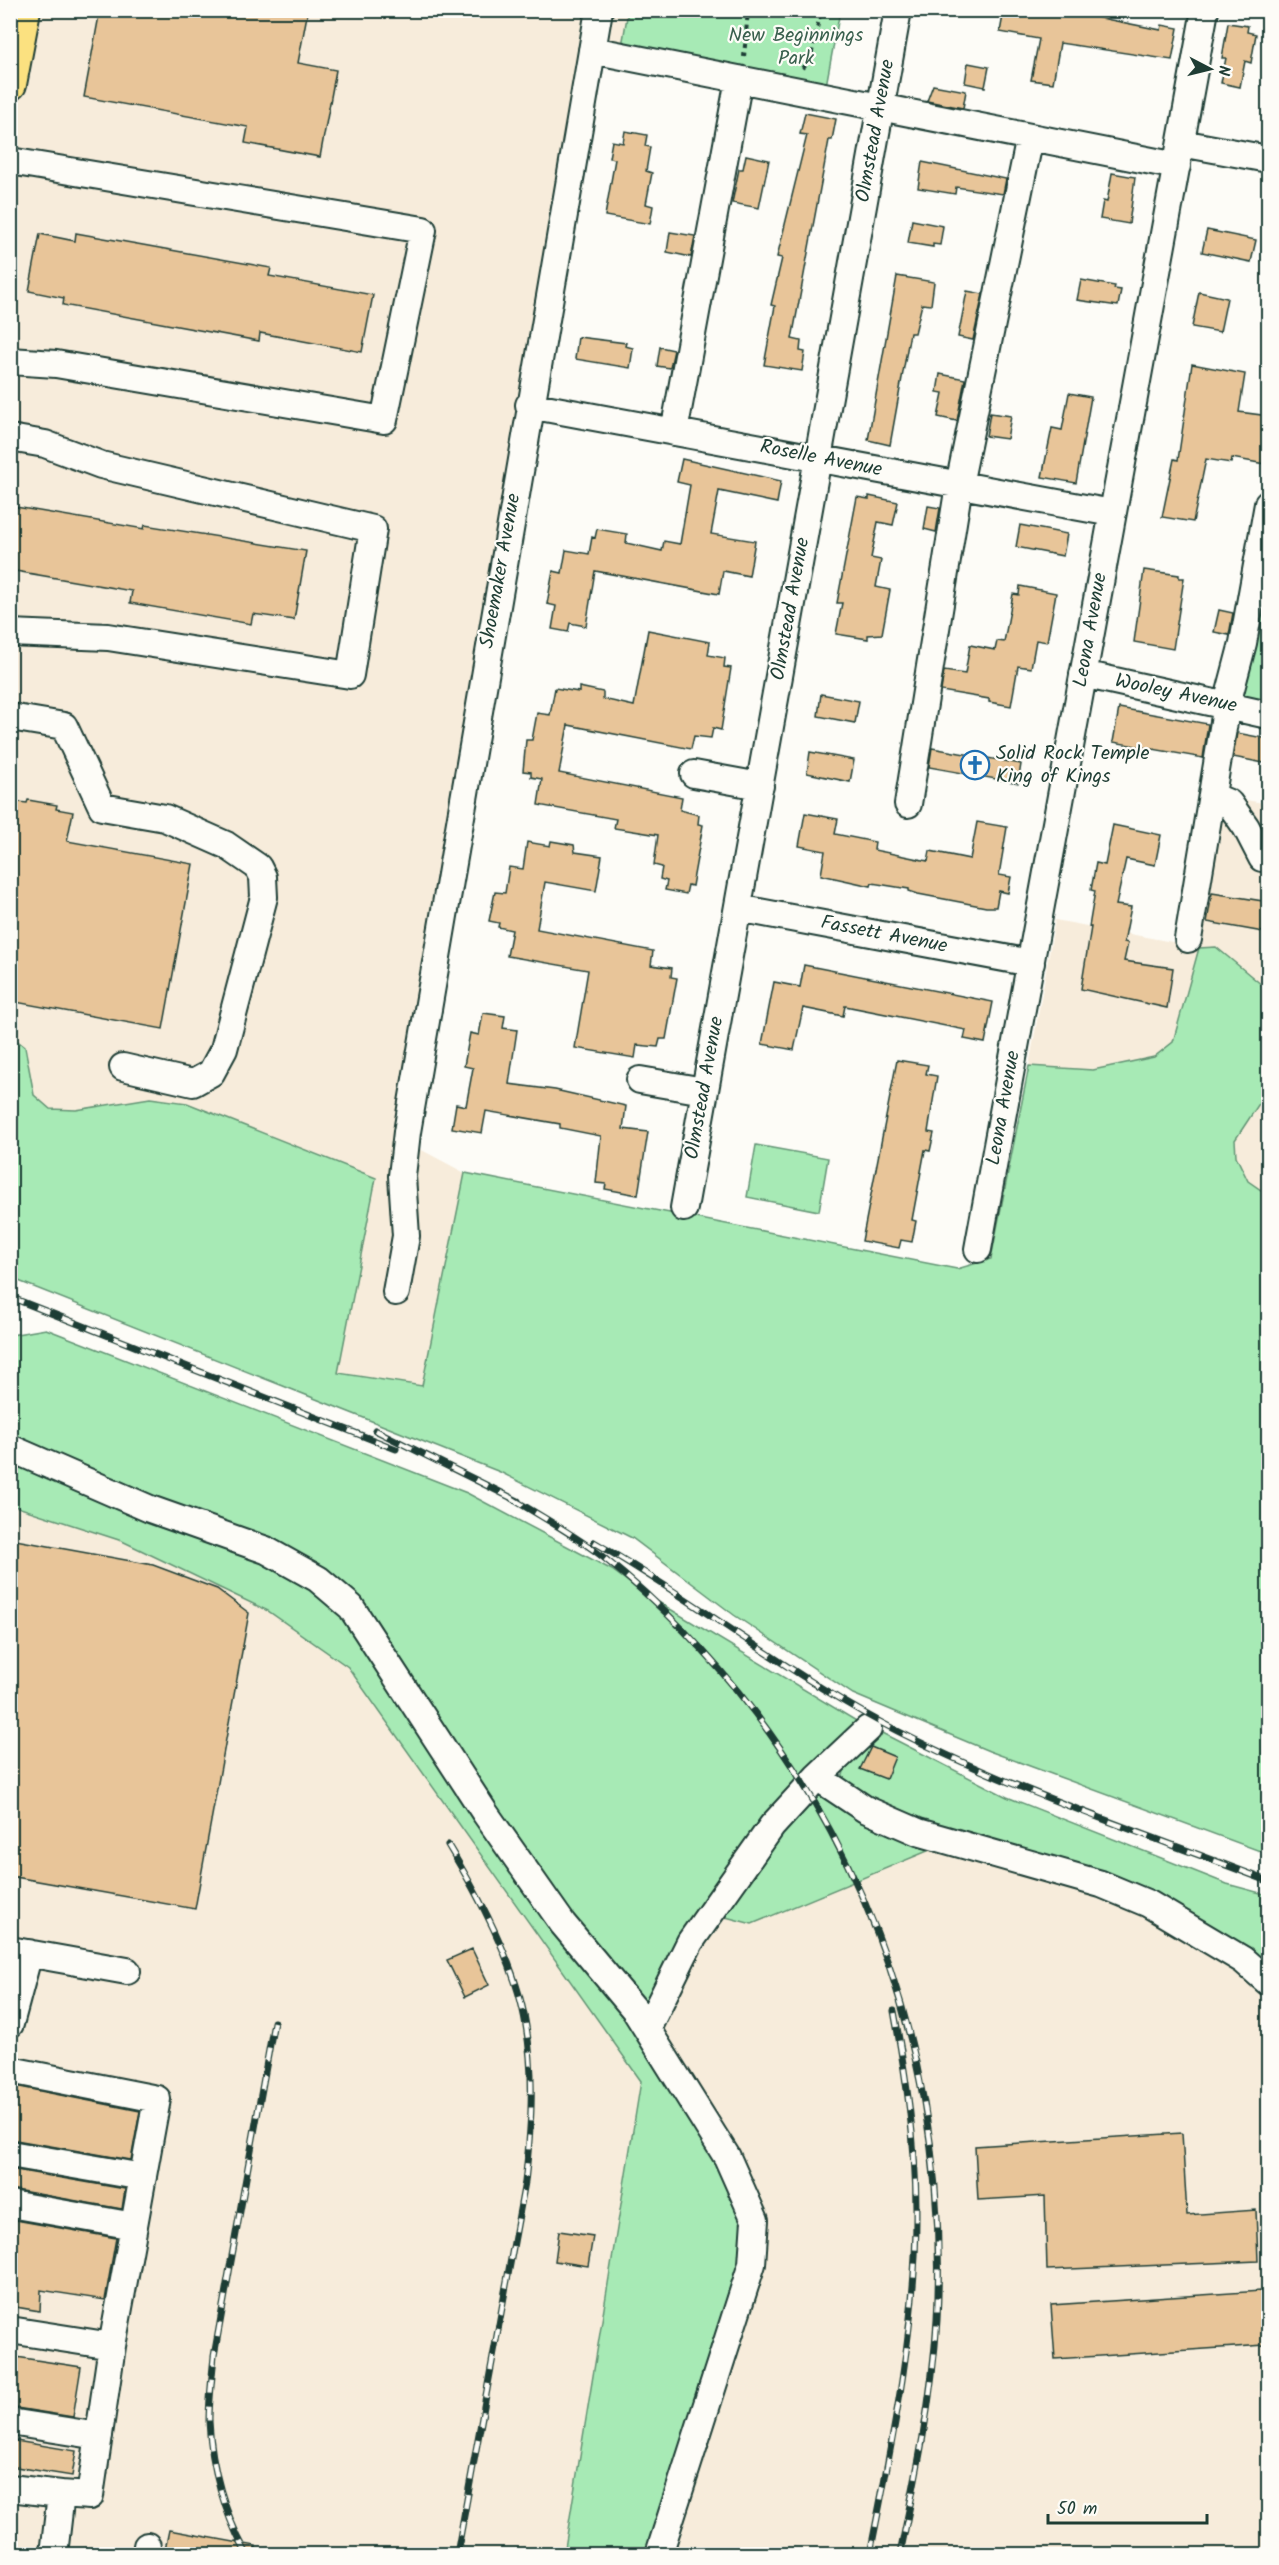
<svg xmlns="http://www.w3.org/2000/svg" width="1279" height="2565" viewBox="0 0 1279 2565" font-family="Kalam,sans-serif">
	<rect width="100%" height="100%" fill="#fdfcf7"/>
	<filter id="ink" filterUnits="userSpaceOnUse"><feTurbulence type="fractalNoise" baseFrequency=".0167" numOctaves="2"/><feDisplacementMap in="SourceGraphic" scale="12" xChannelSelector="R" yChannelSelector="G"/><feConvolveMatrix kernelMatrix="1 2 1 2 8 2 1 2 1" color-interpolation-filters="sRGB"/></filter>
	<g filter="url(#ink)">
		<path fill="#f7ecdb" d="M11,11H628L621,52L598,63L404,1121L418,1148L465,1173L422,1386L338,1373L150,1098L76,1110L50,1109L34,1095L25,1047L11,1035Z
			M1214,794L1268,804V990L1216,947L1199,948L1173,1042L1154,1057L1093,1070L1029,1066L1055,920L1183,944Z
			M1268,1090V1195L1248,1181L1236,1156L1235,1140Z
			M10,1505L122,1541L268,1611L348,1667L641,2081L564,2554H11Z
			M1000,1845L1268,1968V2554H650V2052L706,1911L752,1924L935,1848Z"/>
		<path fill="#a7eab5" stroke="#639474" stroke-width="1.5" d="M628,11H840L825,91L621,52Z
			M1268,533V706L1247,702L1238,691Z
			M1216,947L1268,990V1090L1235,1140L1236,1156L1248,1181L1268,1195V1854L989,1751L853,1694L734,1615L632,1538L500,1472L11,1278L10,1035L25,1047L34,1095L50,1109L76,1110L150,1098L187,1103L376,1178L338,1373L422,1386L465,1173L957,1269L991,1259L1029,1066L1093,1070L1154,1057L1173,1042L1199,948Z
			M756,1145L828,1158L819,1211L747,1197Z
			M46,1329L467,1493L612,1570L645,1594L863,1725L677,1951L650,2052L728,2172L749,2243L649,2554H564L641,2081L348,1667L268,1611L122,1541L11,1505V1335Z
			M880,1732L1007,1797L1227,1884L1268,1895V1968L923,1823L854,1790L842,1779L848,1756Z
			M814,1792L935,1848L752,1924L722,1916Z"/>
		<path fill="#e8c599" stroke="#1f3d34" stroke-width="1.5" d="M100,10H308L298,63L336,70L320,157L245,143L248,127L84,97Z
			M1004,10H1061L1161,30L1162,25L1178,28L1172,60L1060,43L1053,83L1031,80L1039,39L1000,32Z
			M1228,23L1248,26L1247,32L1256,34L1251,63L1245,61L1240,87L1221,83L1226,58H1222Z
			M968,63L989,67L985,87L965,83Z
			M933,85L966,91L963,108L927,101Z
			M805,113L836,119L832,140H829L792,339L801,341L800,351L805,352L802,371L764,365L775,306L771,305L782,258L777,257L807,135L800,134Z
			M625,131L647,135L645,146L650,147L646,171L652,173L646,204L653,206L650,224L605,216L615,159L609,158L612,141L623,143Z
			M746,155L769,160L759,208L732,203L739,169H743Z
			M922,162L1006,179L1003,194L956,187L955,194L918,188Z
			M1112,173L1135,177L1129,224L1100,219L1103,201L1107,202Z
			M912,220L943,226L940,245L933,244V247L908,243Z
			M1207,230L1256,240L1251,262L1202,252Z
			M670,232L695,236L691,257L667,252Z
			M76,233L271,268L269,276L373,295L362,352L260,333L259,341L63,305L64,298L29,291L40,234L75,241Z
			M897,276L934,282L931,305L922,304L915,333H910L890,445L868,440Z
			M1081,280L1115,286L1114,289L1121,290L1118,306L1077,300Z
			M967,291L983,294L973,340L958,337Z
			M1199,292L1227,298L1220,332L1192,327Z
			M578,337L626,343L625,346L633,348L630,368L575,359Z
			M660,347L674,350L670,368L657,366Z
			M1192,364L1245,374L1239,412L1269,416L1265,464L1232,458L1231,463L1206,459L1193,522L1162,517L1174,459L1178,460Z
			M940,374L965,379L957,421L938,417L943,393L937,392Z
			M1069,393L1091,397L1076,483L1042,477L1052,428L1062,430Z
			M990,413L1011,416L1007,439L986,436Z
			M682,459L781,481L777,503L719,491L711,534L755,541L749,576L723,571L719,594L595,571L586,626L570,623L568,632L552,629L556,606L547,604L553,571L562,573L566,550L589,554L592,537L595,538L597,529L627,534L626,543L662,551L664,541L680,544L690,485L677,482Z
			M869,496L898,502L893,525L878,522L871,558L881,560L876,587L890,590L882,634L868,635V639L836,634L842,603H837L857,497L869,499Z
			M10,506L144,529L145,525L306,551L294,620L253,614L251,624L130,603L132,591L10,570Z
			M928,506L940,508L936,532L924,529Z
			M1020,525L1067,534L1063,556L1016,547Z
			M1144,570L1179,575V578H1184L1173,649L1134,642Z
			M1020,586L1056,593L1047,642L1036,640L1031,668L1018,666L1011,706L989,702V699L941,691L944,671L965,674L970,645L995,650L997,641L1004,642L1013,594L1019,595Z
			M1219,610L1233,613L1229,635L1214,632Z
			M648,630L710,642L708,655L725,658L724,667L731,668L721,730L713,728L711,738L694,736L691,749L568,725L559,773L682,797L680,810L699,815L698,824L703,825L692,886L688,885L686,894L665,890L667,881L660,879L662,867L654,865L658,835L614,828L616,819L538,805L542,779L531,777V772L523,771L526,740H532L537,713L550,715L555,688L579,692V687L603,692V699L634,706Z
			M821,694L859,701L855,723L818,716Z
			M1119,708L1208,724L1203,758L1113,742Z
			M1237,733L1269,739V764L1233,757Z
			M932,748L1021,764L1018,783L929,767Z
			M810,752L854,760L850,782L807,773Z
			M28,800L57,805L56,809L73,812L67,841L193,864L163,1029L10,1001L15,962L10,961V801L27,803Z
			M805,813L838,819L835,834L875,842L874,850L928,861L930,851L970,859L977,822L1007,827L999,875L1011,877L1008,893L999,891L996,907H986L918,894L909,891V889L872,883L871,886L821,875L825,851L799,846Z
			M1113,825L1161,835L1155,865L1126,859L1116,905L1131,907L1124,942L1128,943L1124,961L1173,968L1167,1008L1081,989L1091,927H1089L1095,891L1091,890L1096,863L1105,865Z
			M551,841L574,845L575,852L602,856L596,891L545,882L537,929L653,951L651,965L672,968L671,977L677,978L666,1039H660L658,1047L637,1045L635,1058L575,1048L588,970L507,956L512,930L498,927L499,923L489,921L495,892L505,893L509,867L523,869L527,842L550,846Z
			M1212,893L1269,902V933L1207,922Z
			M804,965L993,1002L985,1043L964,1039L966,1030L845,1006L843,1016L803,1008L794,1050L762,1044L774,982L800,987Z
			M483,1013L505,1016L503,1028L517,1030L509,1084L555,1090L626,1106L623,1129L648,1132L638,1195L605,1189L606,1184L596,1183L601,1136L560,1128V1124L486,1111L482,1133L452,1128L456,1104L466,1106L473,1068L464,1066L470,1033L479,1035Z
			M897,1060L928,1065L926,1074L937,1076L928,1132L934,1133L930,1151L925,1150L912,1220L916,1221L912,1242L901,1240L899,1248L862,1241Z
			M10,1539L153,1565L217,1589L249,1613L195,1909L10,1876Z
			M871,1747L895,1757L886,1779L860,1769Z
			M472,1949L489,1985L465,1997L447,1960Z
			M10,2085L140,2111L131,2160L10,2139Z
			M1182,2133L1187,2215L1256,2210L1258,2261L1047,2270L1045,2196L978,2200L975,2146Z
			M10,2169L125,2189L122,2209L10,2189Z
			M10,2219L116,2238L105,2300L41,2290L40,2311L10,2306Z
			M559,2231L593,2236L588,2266L555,2261Z
			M1261,2291L1265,2345L1055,2359L1051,2305Z
			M10,2356L81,2367L73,2417L10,2407Z
			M10,2440L76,2451L72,2476L10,2466Z
			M169,2530L256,2546L255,2554H164Z"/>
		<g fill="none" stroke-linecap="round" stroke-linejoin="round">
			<g stroke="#1f3d34" stroke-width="30">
				<path id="minor" d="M592,50L1177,166
					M1181,143L1268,159
					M10,161L423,230L384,420L56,364L10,361
					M529,405L1112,513
					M674,432L739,79
					M10,438L45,444L101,465L373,529L350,675L108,637L10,633
					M1083,674L1268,715
					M10,717L64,726L102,807L165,818L226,845L258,867L263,877L264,897L224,1049L211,1073L193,1083L123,1067
					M694,774L760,786
					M1212,796L1229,803L1246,827L1262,858
					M908,804L959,485L1030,137
					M738,908L1031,963
					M1188,939L1227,704L1243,643L1268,504
					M640,1080L704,1091
					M684,1208L898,10
					M978,1249L1205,10
					M396,1292L406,1236L402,1176L407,1132L599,10
					M10,1448L150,1509L266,1550L318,1579L351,1607L485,1813L563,1924L635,2010L727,2157L755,2220L752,2264L659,2554
					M817,1777L865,1809L918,1832L1101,1884L1149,1904L1243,1960L1268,1982
					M10,1950L127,1971
					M10,2024L29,1953
					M647,2029L690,1942L772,1826L817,1777L868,1729
					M10,2070L157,2099L112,2346L90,2496L61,2494
					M10,2154L143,2177
					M10,2204L134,2226
					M10,2330L112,2346
					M10,2422L99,2436
					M10,2488L61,2494L54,2554
					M146,2554L147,2546"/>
			</g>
			<g stroke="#1f3d34" stroke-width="36">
				<path id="major" d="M10,84L24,10"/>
			</g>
			<path stroke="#1f3d34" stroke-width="4" stroke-dasharray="4.5 4.5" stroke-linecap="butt" d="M744,57L748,10
				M802,68L810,61L821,10"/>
			<use href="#minor" stroke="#fdfcf7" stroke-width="26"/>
			<use href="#major" stroke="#fbe180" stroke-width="32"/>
			<g stroke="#1f3d34" stroke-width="7">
				<path id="rail" d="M10,1297L396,1449
					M375,1430L518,1501
					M511,1498C542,1517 575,1535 603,1557C834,1743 953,2025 937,2320C932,2400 916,2477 900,2554
					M594,1542C693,1599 782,1669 882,1723C1005,1788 1139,1831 1268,1881
					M448,1845C479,1896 517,1967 526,2026C535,2078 531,2130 525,2182L457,2554
					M247,2554C225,2516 211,2466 209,2421C209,2400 212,2378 214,2356L274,2022
					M870,2554C892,2443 917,2323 916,2209C916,2142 906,2076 894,2011"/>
			</g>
			<use href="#rail" stroke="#fdfcf7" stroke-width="4.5" stroke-dasharray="14" stroke-linecap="butt"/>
		</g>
	</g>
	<defs>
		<g id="church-ring" transform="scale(1.5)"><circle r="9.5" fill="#fdfcf7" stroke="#1f6fb2" stroke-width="1.5"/><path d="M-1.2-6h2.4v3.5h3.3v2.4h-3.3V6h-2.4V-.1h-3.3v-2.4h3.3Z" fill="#1f6fb2"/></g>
	</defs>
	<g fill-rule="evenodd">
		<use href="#church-ring" x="975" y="765"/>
	</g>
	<g text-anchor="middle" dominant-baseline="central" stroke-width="4.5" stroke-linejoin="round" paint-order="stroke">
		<g font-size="20" fill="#3a604e" stroke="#fdfcf7">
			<text x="796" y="36">New Beginnings<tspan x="796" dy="23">Park</tspan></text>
		</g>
		<g font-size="20" fill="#1f3d34" stroke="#fdfcf7">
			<text transform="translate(876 131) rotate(-80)">Olmstead Avenue</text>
			<text transform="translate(821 459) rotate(11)">Roselle Avenue</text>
			<text transform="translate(501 571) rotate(-80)">Shoemaker Avenue</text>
			<text transform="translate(791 609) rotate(-80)">Olmstead Avenue</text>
			<text transform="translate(1091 630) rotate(-80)">Leona Avenue</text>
			<text transform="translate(1176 694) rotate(12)">Wooley Avenue</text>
			<text transform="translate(884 935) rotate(11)">Fassett Avenue</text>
			<text transform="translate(705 1088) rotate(-80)">Olmstead Avenue</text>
			<text transform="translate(1004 1108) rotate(-80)">Leona Avenue</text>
		</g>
		<g font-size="20" fill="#1f3d34" stroke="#fdfcf7" text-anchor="start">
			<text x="996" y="754">Solid Rock Temple<tspan x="996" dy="23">King of Kings</tspan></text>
		</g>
	</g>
	<rect width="1279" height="2565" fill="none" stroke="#fdfcf7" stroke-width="36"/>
	<rect x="18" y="18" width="1243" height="2529" fill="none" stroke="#1f3d34" stroke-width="2" filter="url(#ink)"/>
	<g transform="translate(1210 69) rotate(97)" stroke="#fdfcf7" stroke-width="4.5" paint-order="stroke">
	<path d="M0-4.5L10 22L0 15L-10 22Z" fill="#1f3d34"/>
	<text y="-9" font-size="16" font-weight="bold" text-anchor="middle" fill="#1f3d34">N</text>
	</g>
	<path d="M1048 2514v9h159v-9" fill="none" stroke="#1f3d34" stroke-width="3"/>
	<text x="1057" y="2514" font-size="18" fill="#1f3d34" stroke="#fdfcf7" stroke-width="4.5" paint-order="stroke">50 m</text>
</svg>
